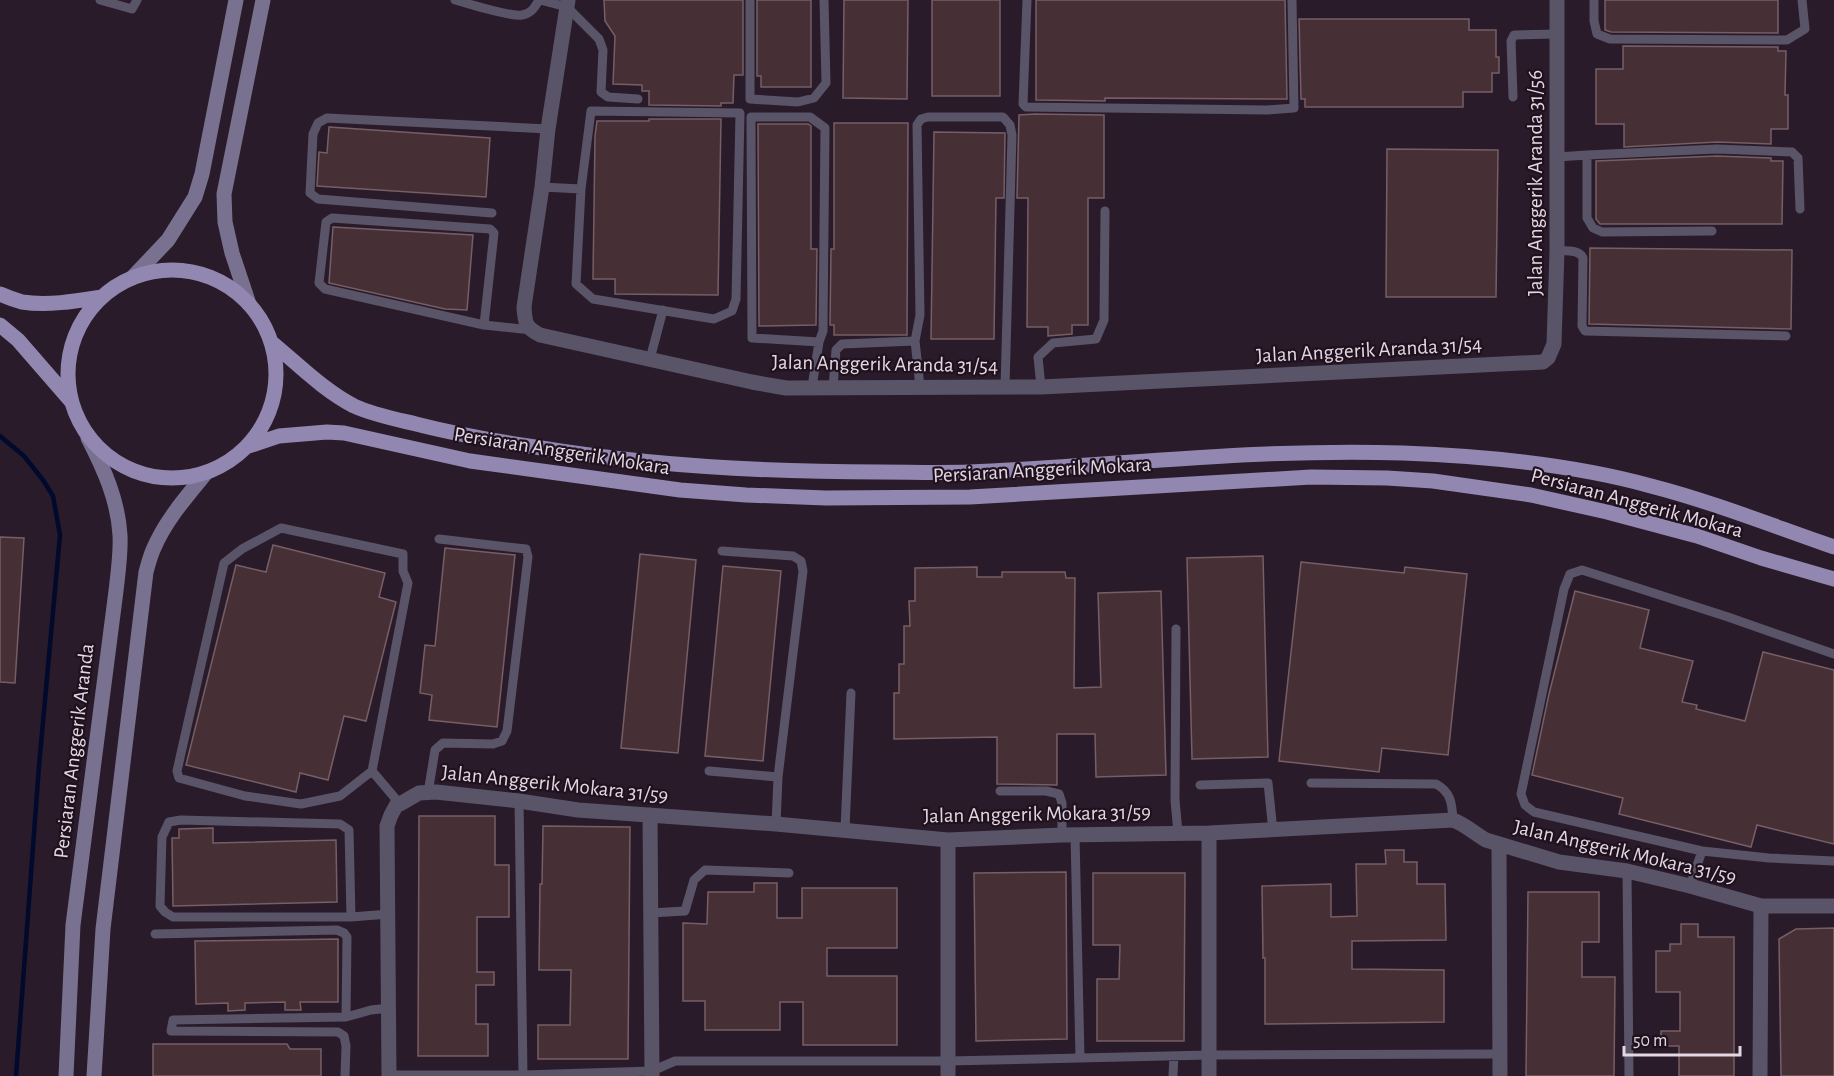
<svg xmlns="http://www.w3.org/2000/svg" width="1834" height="1076" viewBox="0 0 1834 1076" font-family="'Alegreya Sans',sans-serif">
	<rect width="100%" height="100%" fill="#291b29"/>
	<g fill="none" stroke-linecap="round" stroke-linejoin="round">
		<path stroke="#010a2d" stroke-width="4.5" d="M0,436L24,456L43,480L53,496L60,535L39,766L16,1076"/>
	</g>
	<path fill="#463036" stroke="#775e65" stroke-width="1.5" d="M604,0H743V75H734L733,103H721V106L649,105V91H642V85L613,84L615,36L605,21Z
		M757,0H811V87H761V76H757Z
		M844,0H908L907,99L843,98Z
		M932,0H1000V96H932Z
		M1036,0H1285L1287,99L1105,98V101L1036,100Z
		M1605,0H1778V33L1611,32L1605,30Z
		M1299,19H1469V30H1496V57H1499V73H1492V92H1463V107H1305V99H1301Z
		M1623,46L1778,47V51H1786L1785,95H1788V129H1771V144L1717,142L1624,147V124H1596V69H1623Z
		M1035,114L1104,115V198H1088V325H1072V334L1048,336V327H1027L1028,198H1017L1019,115Z
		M649,119H721L718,295L615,294V279H593L595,136L597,121H649Z
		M834,123H908L907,335H834V325H830L831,249H834Z
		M758,124H808L811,126V249H817L816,325L759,326Z
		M329,127L490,138L486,197L317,186L319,152L327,153Z
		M934,132L1005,133L1004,198H996L994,339H931Z
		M1387,149L1498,150L1496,297H1386Z
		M1717,156L1771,158V161H1783L1782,224H1600L1596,219V161Z
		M333,227L473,235L467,310L445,309L329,283Z
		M1590,248L1792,250L1791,329L1589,324Z
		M0,537L24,538L15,683L0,682Z
		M273,545L385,573L379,597L396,602L366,721L344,716L328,780L300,773L296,792L186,765L236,565L266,572Z
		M445,548L515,555L497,727L429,720L432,695L420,693L425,645L435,646Z
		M640,554L696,560L678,753L621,748Z
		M1263,556L1268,757L1192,759L1187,558Z
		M1301,562L1404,573L1405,567L1467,574L1448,755L1382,748L1379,772L1279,761Z
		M723,566L781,571L763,761L705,756Z
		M977,567V577H1002V572H1065L1066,578H1075L1074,688L1101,687L1098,593L1161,591L1166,775L1096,777L1095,734H1057V785L997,784V737L894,739V693H899V664H904V626H910L909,601H915V568Z
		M1575,591L1649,610L1640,648L1693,661L1682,702L1697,705L1696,709L1745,721L1763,652L1834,670V844L1757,825L1751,847L1619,814L1623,798L1532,775L1549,694Z
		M419,816H495V865H509V917H477V972H494V985H476V1024H488V1056H418Z
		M543,826L630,827L628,1059H538V1025H570L571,970H539L540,884H542Z
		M213,828V843L336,840L337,902L173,906L172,838H179V829Z
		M1385,850H1404V862H1417V884H1445L1446,940L1352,941V969L1444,970V1022L1265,1024V958H1263L1262,886L1331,884V917L1357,916L1356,864H1386Z
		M1066,872L1067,1039L976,1041L974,873Z
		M1093,873H1185L1184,1041H1097V979H1119L1120,945H1093Z
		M754,883H777V918H802V888H897V948H827V976H897V1045H803V1002H780V1030H705V1001H683V923L707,924L708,892H754Z
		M1528,892H1599V942H1582V977H1615L1614,1076H1526Z
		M1681,924H1698V937H1734V1076H1679V1046H1661V1031H1680V992H1656V951H1670V944H1681Z
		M1834,928V1076H1781L1779,939L1796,929Z
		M338,939V1002H300L301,1010H285V1002L245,1003V1010L228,1011V1003L196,1004L195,941Z
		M153,1044H287L290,1049H321V1076H153Z"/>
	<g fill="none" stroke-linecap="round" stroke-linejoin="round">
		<path stroke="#595468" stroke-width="9" d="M100,0L132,9L137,0
			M455,0C470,4 509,17 522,15C531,14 535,7 539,0
			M540,0L567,7L599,39L603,50L601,92L608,97L638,99
			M750,0V99L798,102L814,98L826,83L824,0
			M1027,0L1023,104L1026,107L1267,110L1294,108L1292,0
			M1594,0V21L1597,34L1610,39L1777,40H1787L1805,29L1802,0
			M1513,97L1511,41L1514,35L1557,34
			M1557,157L1587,155
			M542,187L581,189L576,284L593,299L714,319L732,311L736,299L740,113L591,111L581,189
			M492,213L318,199L310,193L313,134L318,123L327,118L548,129
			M1712,231L1602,232L1593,228L1587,218V155L1717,149L1792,152L1798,158L1800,209
			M1557,251C1565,251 1579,249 1583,258L1582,326L1585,331L1786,336
			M484,325L494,233L490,229L332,218L326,222L319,283L325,289L484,325L531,330
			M915,341L920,315L917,125L921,119L928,117H1003L1010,125L1012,135L1005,387
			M650,359L663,310
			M812,387L819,342L823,331L825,128L810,117H751L752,338L819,342
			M833,387L836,350L842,344L915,341L920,387
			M1041,387L1038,357L1053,343L1096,339L1104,320L1105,211
			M1176,629L1175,800L1178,833
			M372,771L340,796L301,804L245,796L179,778L177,771L224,563L242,549L281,528L403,554V571L408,583L372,771L400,804
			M709,771L778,777L803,571L801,561L793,556L722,551
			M1311,783L1436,784C1451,792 1452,803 1453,820
			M1200,785L1268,783L1273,831
			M1000,791H1046L1059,794L1062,803V835
			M428,793L435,750L443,743L493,744L502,741L507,731L528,557L526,549L439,539
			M519,801L523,1075
			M776,824L778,777
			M845,829L851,693
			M1075,835L1080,1058
			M1702,851L1534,812L1525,805L1521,794L1564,589L1570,574L1582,570L1728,617L1834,654
			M1627,871L1629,1076
			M1690,886L1702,851L1769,858L1834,861
			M650,913L685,911L694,880L705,870L789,873
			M351,917L349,830L340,824L181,820L169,822L162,837L160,906L165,912L173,917H351L389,914
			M155,934L337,930L344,933L347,937L346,1017
			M389,1075H523L652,1071L675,1061H948L1209,1055L1500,1054
			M345,1076L346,1046L344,1036L338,1032L171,1031L173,1020L346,1017L371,1010L389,1008
			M1173,1076L1174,1056"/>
		<path stroke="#595468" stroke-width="15" d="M568,0L548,129L542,187L524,307C525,323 525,327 540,335L752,382L786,388L1041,387L1543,362L1548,358L1554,344L1557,251V0
			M650,815L652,1076
			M1209,833V1076
			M1499,846L1500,1076
			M389,1076L387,826L391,815L397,804H400L419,793L436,792L519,801L578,810L776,824L948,840L1062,835L1209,833L1453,820C1466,825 1474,833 1486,840L1559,862L1627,871L1690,886L1761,906H1834
			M948,1076V840
			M1760,1076L1761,906"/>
		<path stroke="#797190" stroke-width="15" d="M132,278L168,240L195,197L202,174L236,0
			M249,304L232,253L225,222L224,194L263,0
			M66,1076L73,925L116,591C118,573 121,553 120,535C118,500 104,469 88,438
			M94,1076L103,929L146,572C148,565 150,557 153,550C165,521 187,496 206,473"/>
		<path stroke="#9187b0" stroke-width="15" d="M68 374a104 104 0 1 1 208 0a104 104 0 1 1-208 0Z
			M0,294C7,297 15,300 22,302C48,306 77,301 102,297
			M0,325L18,340L71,401
			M271,342C298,364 323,390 354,406C374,415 395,419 416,424C455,434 495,441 535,447C649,466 764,472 880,472C909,472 939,473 969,472C1113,466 1258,448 1403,453C1486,456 1571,464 1651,486C1713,502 1773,526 1834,547
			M246,447L279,436L327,432L344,433L470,461L680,490L746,495L826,498L970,497L1311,477L1387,478L1433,481L1531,495L1607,512L1697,536L1761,558L1834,579"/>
	</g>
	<g text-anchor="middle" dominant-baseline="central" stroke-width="4.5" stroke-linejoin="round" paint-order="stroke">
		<g font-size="21" fill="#e3d8e2" stroke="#20111f">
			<text transform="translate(1535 183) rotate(-90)">Jalan Anggerik Aranda 31/56</text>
			<text transform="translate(1369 350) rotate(-3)">Jalan Anggerik Aranda 31/54</text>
			<text transform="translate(885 364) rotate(1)">Jalan Anggerik Aranda 31/54</text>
			<text transform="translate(562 451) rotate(9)">Persiaran Anggerik Mokara</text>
			<text transform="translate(1042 470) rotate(-3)">Persiaran Anggerik Mokara</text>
			<text transform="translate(1637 503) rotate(15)">Persiaran Anggerik Mokara</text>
			<text transform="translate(74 751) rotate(-83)">Persiaran Anggerik Aranda</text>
			<text transform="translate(555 784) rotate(6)">Jalan Anggerik Mokara 31/59</text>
			<text transform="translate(1037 814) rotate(-1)">Jalan Anggerik Mokara 31/59</text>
			<text transform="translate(1625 852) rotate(13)">Jalan Anggerik Mokara 31/59</text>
		</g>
	</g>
	<path d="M1624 1046v9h116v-9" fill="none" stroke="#e3d8e2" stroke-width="3"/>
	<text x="1633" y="1046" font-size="18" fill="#e3d8e2" stroke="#20111f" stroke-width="4.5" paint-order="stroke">50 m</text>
</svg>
